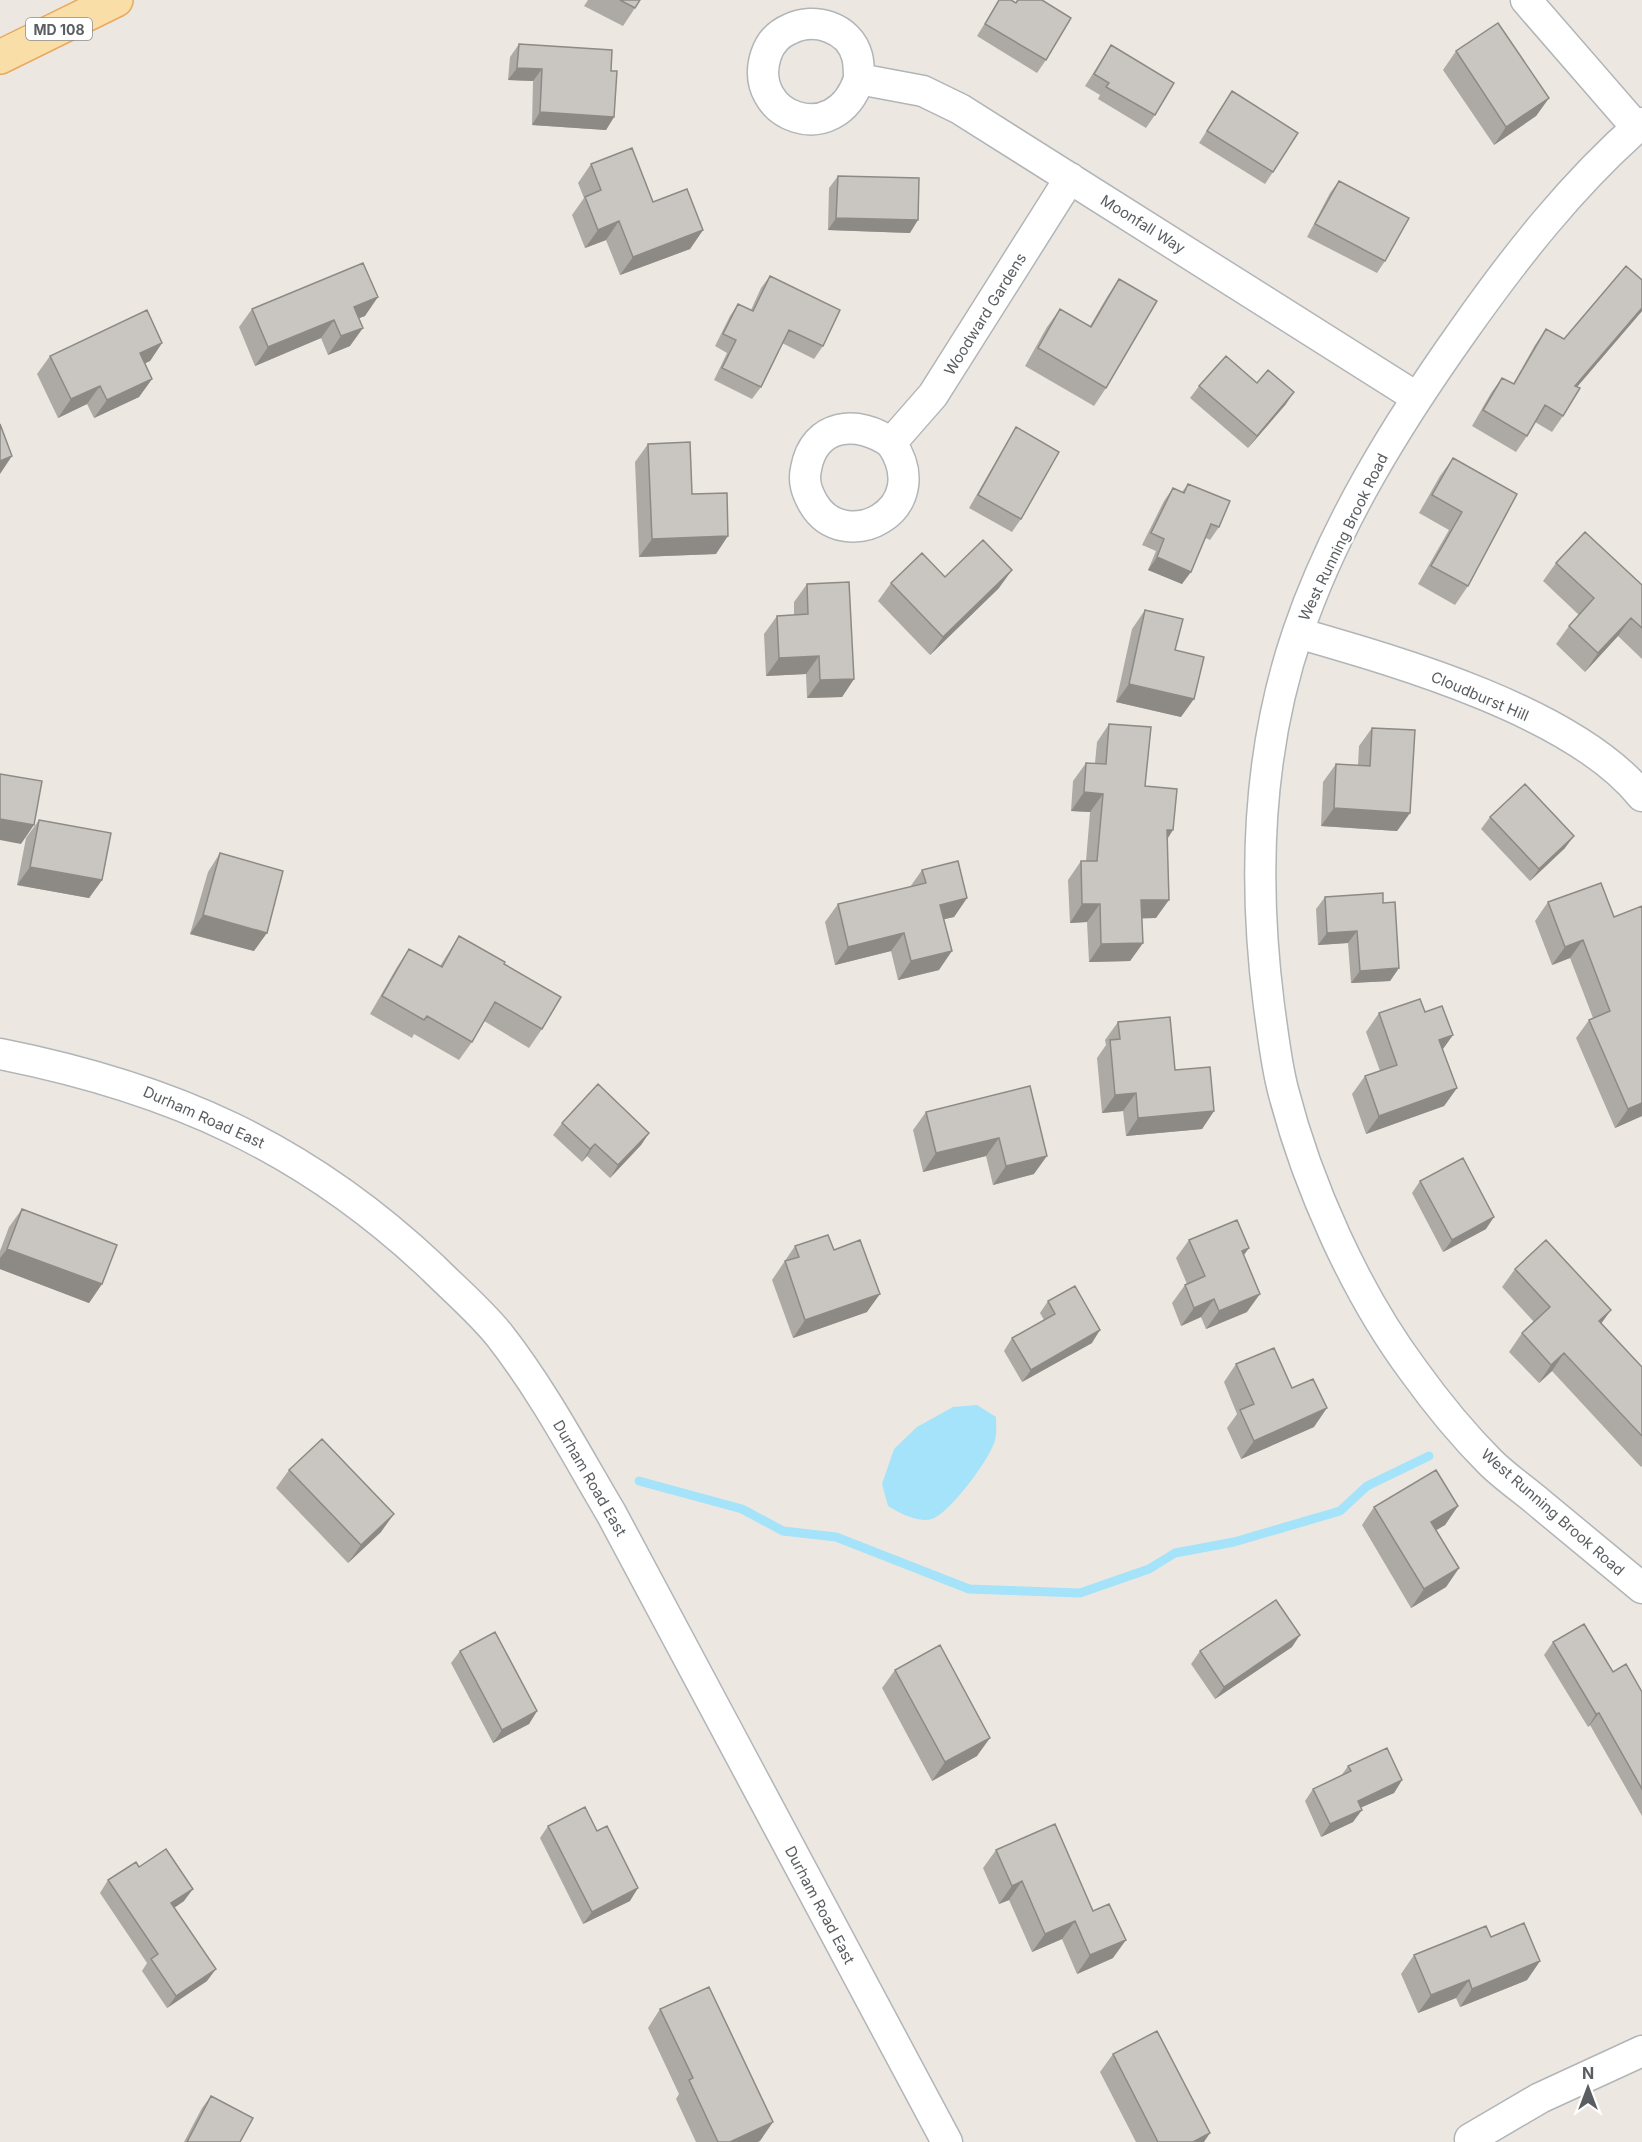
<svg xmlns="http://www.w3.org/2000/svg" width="1642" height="2142" viewBox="0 0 1642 2142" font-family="Inter,sans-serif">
	<rect width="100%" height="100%" fill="#ece8e1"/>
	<path fill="#a4e3f9" d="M977,1405L996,1417C996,1424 997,1433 995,1440C991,1458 949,1514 932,1519C917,1523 900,1513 888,1506L882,1484L894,1449L917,1427L953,1407Z"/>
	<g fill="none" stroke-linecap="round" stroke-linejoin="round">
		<path stroke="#a4e3f9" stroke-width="9" d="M639,1481L742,1509L783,1531L836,1537L969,1589L1080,1593L1149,1569L1175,1553L1234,1542L1340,1511L1367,1486L1429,1456"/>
		<g stroke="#b2b5b8" stroke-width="33">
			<path id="street" d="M1526,0L1637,128
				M859,79C835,151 746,116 766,55C770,43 778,34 790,29C814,17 849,27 857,56C859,63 859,71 859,79L923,91L960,109L1416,397
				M1642,123C1573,183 1515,257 1463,331C1397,424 1335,524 1298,632C1257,752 1253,881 1269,1006C1273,1034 1276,1063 1283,1090C1307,1184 1355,1292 1413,1370C1436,1402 1462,1434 1490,1462C1506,1478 1526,1491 1543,1506C1576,1533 1609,1561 1642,1588
				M891,443C937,510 844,557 813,503C807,492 803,482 806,469C814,423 858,419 891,443L933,395L1070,178
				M1298,633C1399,662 1574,712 1642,796
				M0,1054C171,1088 305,1147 433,1268C455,1290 481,1312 500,1336C543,1391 576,1454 611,1513L947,2142
				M1470,2139L1540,2098L1642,2051"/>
		</g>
		<g stroke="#e8a95e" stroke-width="36">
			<path id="primary" d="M0,57L116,0"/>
		</g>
		<use href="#street" stroke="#fff" stroke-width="30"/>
		<use href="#primary" stroke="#fadea8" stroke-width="33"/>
	</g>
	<path fill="#ada9a5" d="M588,0H640L635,8L623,26L584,6Z
		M999,0L1015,3L1017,0H1042L1046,60L1037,73L977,36Z
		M519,44L611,71L614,117L606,130L532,125L533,81L508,80L510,57Z
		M1111,45L1155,115L1146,128L1098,99L1100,95L1085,86Z
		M1456,51L1549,98L1536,116L1494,145L1443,70Z
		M1232,91L1273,172L1265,184L1199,143Z
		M591,164L653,202L703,230L690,249L620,275L606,240L585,248L572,215L584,198L578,183Z
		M838,176L910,233L828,230L829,188Z
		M1339,181L1385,261L1377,273L1307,237L1330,193Z
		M770,276L823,346L814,359L782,343L761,387L752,399L714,380L727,353L715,346L730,316L738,304L751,310L761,288Z
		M1119,279L1106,388L1094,406L1025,366L1047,327L1060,309L1090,326L1107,297Z
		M1642,280V311L1577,387L1563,416L1552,432L1535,422L1527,436L1516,452L1472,426L1491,393L1502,378L1513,384L1535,345L1546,329L1564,339Z
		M252,309L365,316L359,318L350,346L328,355L321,338L255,366L239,327Z
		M162,343L150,361L145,363L152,379L139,397L94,418L87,404L58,418L37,374L50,356Z
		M1257,383L1286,404L1248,448L1190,398L1199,386Z
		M1016,427L1021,519L1012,532L969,508L1008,440Z
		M648,444L692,494L716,554L639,557L635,462Z
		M1453,458L1517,494L1468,586L1455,605L1418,584L1449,530L1419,513L1440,476Z
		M1188,484L1219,527L1210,540L1206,538L1182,584L1148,570L1156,551L1142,545L1164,501L1173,488L1182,492Z
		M1556,563L1642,585V659L1618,636L1585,672L1556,644L1569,626L1579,615L1543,581Z
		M945,577L999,588L930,655L878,601L891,583Z
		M807,584L854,679L842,697L807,698L806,674L766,676L764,634L777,616L794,615V602Z
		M1145,610L1175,650L1181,717L1116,702L1132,629Z
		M1109,724L1145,786L1167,839L1156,918H1142L1143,943L1130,961L1089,962L1087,922L1070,923L1068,880L1081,861H1086L1090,812L1071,811L1073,781L1086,763H1095L1097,742Z
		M1372,728L1410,813L1397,831L1321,826L1323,782L1336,764L1358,765L1359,746Z
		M1490,817L1565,848L1530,881L1481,829Z
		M39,820L102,880L89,898L17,885L26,838Z
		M220,853L254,951L190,934L208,872Z
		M922,870L967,898L954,917L944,919L939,970L898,980L891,951L835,965L825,922L838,904L910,887Z
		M1325,897L1383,903L1399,968L1390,981L1351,983L1348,943L1318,945L1316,909Z
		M1548,902L1614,917L1642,906V1116L1615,1128L1576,1038L1589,1020L1593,1018L1570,958L1552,965L1535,921Z
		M459,936L504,964L542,1029L529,1048L484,1021L472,1042L459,1060L414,1034L412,1038L370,1014L397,967L409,949L440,966Z
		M1425,1012L1453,1035L1442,1050L1457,1088L1444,1106L1366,1134L1352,1094L1365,1076L1380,1071L1366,1032L1379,1013Z
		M1118,1022L1175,1070L1214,1111L1202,1129L1126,1136L1123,1111L1102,1113L1097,1058L1106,1045L1105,1040Z
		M1030,1086L1034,1174L993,1185L986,1156L923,1172L913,1130L926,1112Z
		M562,1123L649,1133L641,1145L610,1178L587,1156L582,1162L553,1135Z
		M1420,1181L1486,1229L1443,1252L1412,1193Z
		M22,1209L102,1284L89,1303L0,1269V1251L9,1227Z
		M1189,1240L1244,1255L1247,1312L1206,1329L1201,1317L1181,1326L1172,1303L1185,1285L1187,1284L1176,1258Z
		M795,1246L834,1250L867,1312L793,1338L772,1280Z
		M1515,1269L1601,1323L1642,1367V1466L1641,1467L1552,1371L1539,1383L1509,1352L1522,1333L1534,1322L1502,1287Z
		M1048,1301L1092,1343L1022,1382L1004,1351L1012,1338L1044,1320L1040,1313Z
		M1236,1364L1292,1388L1314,1427L1241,1459L1227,1428L1237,1414L1224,1382Z
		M289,1470L381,1532L348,1563L276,1488Z
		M1458,1506L1445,1525L1436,1530L1459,1568L1446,1587L1411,1608L1362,1525L1374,1507Z
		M1553,1642L1613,1672L1642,1692V1816L1590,1725L1588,1727L1544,1655Z
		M1292,1647L1215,1699L1191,1664L1200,1651Z
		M460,1651L537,1711L529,1724L493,1743L451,1663Z
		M895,1670L977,1756L932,1781L882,1688Z
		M1348,1766L1402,1780L1394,1793L1361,1807L1353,1822L1321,1837L1305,1801L1313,1789L1341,1776Z
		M1055,1824L1113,1958L1077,1974L1062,1939L1032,1952L1009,1900L999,1904L983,1868L996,1850Z
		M548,1826L630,1901L583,1924L540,1838Z
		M139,1867L184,1901L174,1908L207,1981L167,2008L142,1971L147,1963L100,1893L108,1880Z
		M1491,1937L1540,1961L1527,1980L1460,2007L1456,1998L1418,2013L1401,1974L1414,1955Z
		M660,2009L760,2141L757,2142H696L676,2099L679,2094L648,2028Z
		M1113,2054L1204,2142H1136L1100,2072Z
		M211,2096L240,2142H184L202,2108Z"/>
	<path fill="#8d8a86" d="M517,68L542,69L533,81L508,80Z
		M1549,98L1536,116L1494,145L1506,127Z
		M540,112L614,117L606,130L532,125Z
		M836,218L918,220L910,233L828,230Z
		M619,221L606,240L585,248L598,230Z
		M703,230L690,249L620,275L633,257Z
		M378,297L365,316L341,325L354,307Z
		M1642,308V311L1564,402L1575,386Z
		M334,320L321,338L255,366L268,347Z
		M363,328L350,346L328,355L341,336Z
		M162,343L150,361L127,372L140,353Z
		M152,379L139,397L94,418L107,400Z
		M100,386L87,404L58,418L71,399Z
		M1294,392L1286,404L1248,448L1257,436Z
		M12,456L0,474V461Z
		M728,536L716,554L639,557L652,539Z
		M1157,557L1191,572L1182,584L1148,570Z
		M1012,570L999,588L930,655L943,637Z
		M1631,618L1618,636L1585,672L1598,653Z
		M819,656L806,674L766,676L779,658Z
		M854,679L842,697L807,698L820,680Z
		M1129,684L1194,699L1181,717L1116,702Z
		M1084,792L1103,794L1090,812L1071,811Z
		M1334,808L1410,813L1397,831L1321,826Z
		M0,819L34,825L21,844L0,840Z
		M1167,830H1173L1161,849Z
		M1574,836L1565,848L1530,881L1539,869Z
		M30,867L102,880L89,898L17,885Z
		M967,898L954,917L928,923L940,905Z
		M1141,900H1169L1156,918L1129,919Z
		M1082,904H1100L1087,922L1070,923Z
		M203,915L267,933L254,951L190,934Z
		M1357,931L1348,943L1318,945L1327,933Z
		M904,933L891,951L835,965L848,947Z
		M1583,940L1570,958L1552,965L1565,947Z
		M1143,943L1130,961L1089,962L1101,944Z
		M952,951L939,970L898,980L911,961Z
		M1399,968L1390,981L1351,983L1360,971Z
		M1453,1035L1440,1053L1439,1040Z
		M1457,1088L1444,1106L1366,1134L1379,1116Z
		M1136,1093L1123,1111L1102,1113L1115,1095Z
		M1642,1103V1116L1615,1128L1628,1109Z
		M1214,1111L1202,1129L1126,1136L1138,1118Z
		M649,1133L641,1145L610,1178L618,1165Z
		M999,1138L986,1156L923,1172L936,1153Z
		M595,1144L587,1156L582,1162L590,1149Z
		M1047,1156L1034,1174L993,1185L1006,1166Z
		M1494,1217L1486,1229L1443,1252L1452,1240Z
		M1249,1248L1236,1266L1242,1251Z
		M7,1249L102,1284L89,1303L0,1269V1258Z
		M880,1294L867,1312L793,1338L805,1320Z
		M1260,1294L1247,1312L1206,1329L1219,1311Z
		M1214,1299L1201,1317L1181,1326L1194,1308Z
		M1611,1310L1598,1328L1599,1321Z
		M1100,1330L1092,1343L1022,1382L1031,1370Z
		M1564,1353L1552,1371L1539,1383L1551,1365Z
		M1327,1408L1314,1427L1241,1459L1254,1441Z
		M1458,1506L1445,1525L1418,1541L1431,1522Z
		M394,1514L381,1532L348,1563L361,1545Z
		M1459,1568L1446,1587L1411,1608L1424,1589Z
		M1300,1635L1292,1647L1215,1699L1224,1687Z
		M537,1711L529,1724L493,1743L502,1730Z
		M1599,1713L1590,1725L1588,1727L1596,1714Z
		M990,1738L977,1756L932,1781L945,1762Z
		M1402,1780L1394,1793L1349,1813L1358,1801Z
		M1362,1810L1353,1822L1321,1837L1330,1824Z
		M1022,1881L1009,1900L999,1904L1012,1886Z
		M638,1888L630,1901L583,1924L592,1912Z
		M193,1889L184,1901L162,1916L171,1903Z
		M1075,1921L1062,1939L1032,1952L1045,1934Z
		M1126,1940L1113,1958L1077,1974L1090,1955Z
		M1540,1961L1527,1980L1460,2007L1472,1989Z
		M216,1969L207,1981L167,2008L176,1996Z
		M1469,1980L1456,1998L1418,2013L1431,1995Z
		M773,2122L760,2141L757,2142H730Z
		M1210,2133L1204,2142H1193Z"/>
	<path fill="#c9c5c0" stroke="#8d8a86" stroke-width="1.5" d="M620,0H640L635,8Z
		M999,0H1011L1016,3L1018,0H1042L1071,18L1046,60L985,24Z
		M1498,23L1549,98L1506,127L1456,51Z
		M519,44L612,50L611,71H617L614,117L540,112L542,69L517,68Z
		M1111,45L1174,83L1155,115L1106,87L1109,83L1094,74Z
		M1232,91L1298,133L1273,172L1207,131Z
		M632,148L653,202L687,189L703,230L633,257L619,221L598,230L585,197L601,190L591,164Z
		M838,176L919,178L918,220L836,218Z
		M1339,181L1409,218L1385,261L1315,224Z
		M363,263L378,297L354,307L363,328L341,336L334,320L268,347L252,309Z
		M1626,266L1642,280V308L1575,386L1580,388L1563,416L1545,405L1527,436L1483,410L1502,378L1514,384L1546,329L1564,339Z
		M770,276L840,310L823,346L789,330L761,387L722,368L736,340L723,334L738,304L753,311Z
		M1119,279L1157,301L1106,388L1038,348L1060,309L1091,327Z
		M147,310L162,343L140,353L152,379L107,400L100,386L71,399L50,356Z
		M1226,356L1257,383L1268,370L1294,392L1257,436L1199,386Z
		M0,424L12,456L0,461Z
		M1016,427L1059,452L1021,519L978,495Z
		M690,442L692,494L727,493L728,536L652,539L648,444Z
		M1453,458L1517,494L1468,586L1431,566L1462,512L1432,495Z
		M1188,484L1230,501L1219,527L1211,524L1191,572L1157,557L1164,539L1151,533L1173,488L1184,493Z
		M1585,532L1642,585V628L1631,618L1598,653L1569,626L1594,598L1556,563Z
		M983,540L1012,570L943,637L891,583L922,553L945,577Z
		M849,582L854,679L820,680L819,656L779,658L777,616L808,614L807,584Z
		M1145,610L1183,619L1175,650L1204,657L1194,699L1129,684Z
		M1109,724L1151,727L1145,786L1177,789L1173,830H1167L1169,900H1141L1143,943L1101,944L1100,904H1082L1081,861H1097L1103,794L1084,792L1086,763L1106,764Z
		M1372,728L1415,730L1410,813L1334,808L1336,764L1370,766Z
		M0,774L42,781L34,825L0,819Z
		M1525,784L1574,836L1539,869L1490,817Z
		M39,820L111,833L102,880L30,867Z
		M220,853L283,871L267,933L203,915Z
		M958,861L967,898L940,905L952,951L911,961L904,933L848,947L838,904L926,883L922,870Z
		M1601,883L1614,917L1642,906V1103L1628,1109L1589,1020L1610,1011L1583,940L1565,947L1548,902Z
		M1383,893V903L1395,902L1399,968L1360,971L1357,931L1327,933L1325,897Z
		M459,936L505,962L504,964L561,997L542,1029L495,1002L472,1042L427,1016L424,1020L382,996L409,949L442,967Z
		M1420,999L1425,1012L1442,1006L1453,1035L1439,1040L1457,1088L1379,1116L1365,1076L1397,1065L1379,1013Z
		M1170,1017L1175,1070L1210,1067L1214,1111L1138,1118L1136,1093L1115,1095L1110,1040L1120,1039L1118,1022Z
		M598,1084L649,1133L618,1165L595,1144L590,1149L562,1123Z
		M1030,1086L1047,1156L1006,1166L999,1138L936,1153L926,1112Z
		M1463,1158L1494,1217L1452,1240L1420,1181Z
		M22,1209L117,1245L102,1284L7,1249Z
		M1237,1220L1249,1248L1242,1251L1260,1294L1219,1311L1214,1299L1194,1308L1185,1285L1205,1276L1189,1240Z
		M828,1235L834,1250L860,1240L880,1294L805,1320L785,1261L799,1257L795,1246Z
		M1546,1240L1611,1310L1599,1321L1642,1367V1436L1564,1353L1551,1365L1522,1333L1550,1307L1515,1269Z
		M1075,1286L1100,1330L1031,1370L1012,1338L1055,1314L1048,1301Z
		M1274,1348L1292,1388L1313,1379L1327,1408L1254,1441L1240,1410L1254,1404L1236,1364Z
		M322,1439L394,1514L361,1545L289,1470Z
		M1436,1470L1458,1506L1431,1522L1459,1568L1424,1589L1374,1507Z
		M1276,1600L1300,1635L1224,1687L1200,1651Z
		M1584,1624L1613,1672L1626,1664L1642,1692V1789L1599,1713L1596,1714L1553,1642Z
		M495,1632L537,1711L502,1730L460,1651Z
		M940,1645L990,1738L945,1762L895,1670Z
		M1387,1748L1402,1780L1358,1801L1362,1810L1330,1824L1313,1789L1351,1771L1348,1766Z
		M585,1807L597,1831L607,1826L638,1888L592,1912L548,1826Z
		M1055,1824L1093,1911L1109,1904L1126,1940L1090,1955L1075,1921L1045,1934L1022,1881L1012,1886L996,1850Z
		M166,1849L193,1889L171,1903L216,1969L176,1996L151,1959L158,1954L108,1880L136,1862L139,1867Z
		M1524,1923L1540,1961L1472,1989L1469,1980L1431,1995L1414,1955L1486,1926L1491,1937Z
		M709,1987L773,2122L730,2142H718L689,2080L693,2078L660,2009Z
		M1157,2031L1210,2133L1193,2142H1158L1113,2054Z
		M211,2096L253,2118L240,2142H187Z"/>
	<g text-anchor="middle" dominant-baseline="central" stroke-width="4.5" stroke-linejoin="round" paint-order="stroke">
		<rect fill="#fff" stroke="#8c8e90" stroke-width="1.5" x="26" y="18" width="66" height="22" rx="4.5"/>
		<g font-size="14" font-weight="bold" fill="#5a5e61">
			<text x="59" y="29">MD 108</text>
		</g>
		<g font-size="15" fill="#5a5e61" stroke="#fff">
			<text transform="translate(1143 224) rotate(32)">Moonfall Way</text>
			<text transform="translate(985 314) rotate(-58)">Woodward Gardens</text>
			<text transform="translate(1343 537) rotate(-64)">West Running Brook Road</text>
			<text transform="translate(1480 696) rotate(23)">Cloudburst Hill</text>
			<text transform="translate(204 1117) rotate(24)">Durham Road East</text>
			<text transform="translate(590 1478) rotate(60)">Durham Road East</text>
			<text transform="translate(1553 1512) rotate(41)">West Running Brook Road</text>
			<text transform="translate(820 1905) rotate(62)">Durham Road East</text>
		</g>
	</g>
	<g transform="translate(1588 2088)" stroke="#ffffff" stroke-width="4.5" paint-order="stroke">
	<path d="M0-4.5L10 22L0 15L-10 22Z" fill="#5a5e61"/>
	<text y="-9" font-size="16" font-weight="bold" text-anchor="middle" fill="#5a5e61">N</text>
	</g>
</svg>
